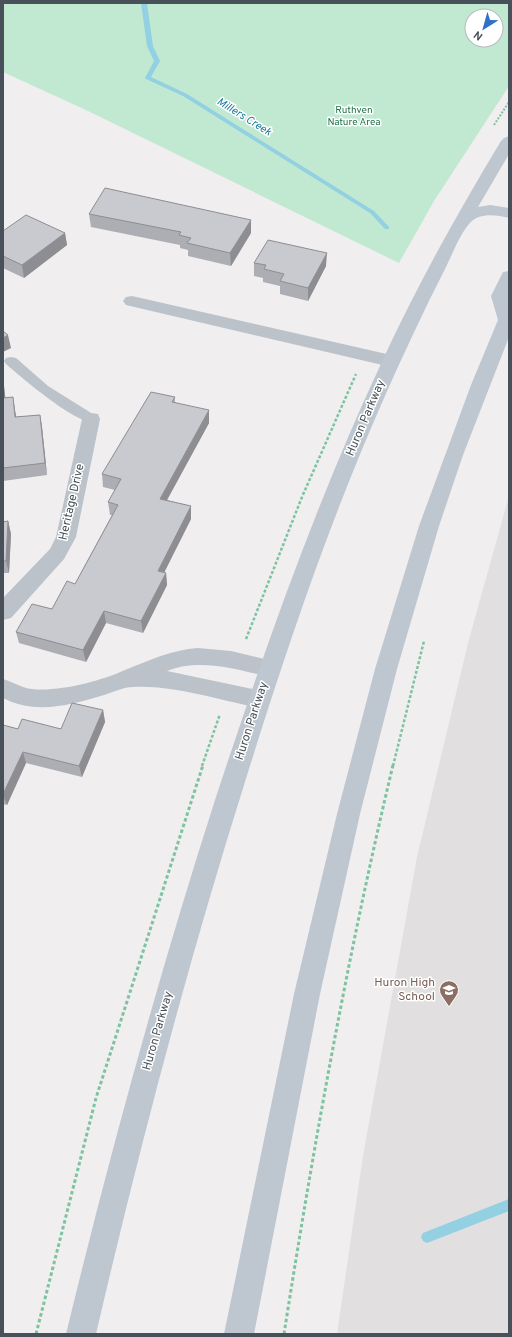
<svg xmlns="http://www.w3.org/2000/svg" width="512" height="1337" viewBox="0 0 512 1337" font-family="Overpass,sans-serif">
	<rect width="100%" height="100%" fill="#f0eeee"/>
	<path fill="#e1dfdf" d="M509,496V1334H337L363,1156L417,857L468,643Z"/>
	<path fill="#c1e9d1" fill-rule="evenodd" d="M3,3H509V86L434,201L399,263L88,111L3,72ZM472,16H496V40H472Z"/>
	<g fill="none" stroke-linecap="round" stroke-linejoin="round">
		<path fill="#93d0e1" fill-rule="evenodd" d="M141,3H147L153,46L160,61L151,77L187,94L374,211L389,227V229H385L370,213L183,96L146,79L145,78L154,61L147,46Z
			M509,1199V1211L427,1243L423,1241L421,1237L423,1233Z"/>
		<path stroke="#7dc3a2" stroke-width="2" stroke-dasharray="2 1.5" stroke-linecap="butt" d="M494,125L509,102"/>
		<path stroke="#7dc3a2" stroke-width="2.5" stroke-dasharray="3 2" stroke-linecap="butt" d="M246,639L302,497L356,374
			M202,766L220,714
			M393,766L424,641"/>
		<path stroke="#7dc3a2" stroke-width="3" stroke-dasharray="3.5 2.5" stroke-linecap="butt" d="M36,1334L96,1098L203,765
			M284,1334C314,1143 348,953 393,765"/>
		<path fill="#bbc2c9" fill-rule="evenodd" d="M11,357L16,358L48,386L96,416L98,419L96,422C79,427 21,377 6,364L4,361L6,358Z"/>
		<path fill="#bbc2c9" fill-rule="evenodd" d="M132,296L391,355L397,357L400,361L397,365L391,367L126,305L123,301L126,297Z
			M91,413L98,414L100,419L76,537L64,559L11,618L3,620V598L50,549L56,537L82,419L84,414Z
			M198,648L231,651L277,662L280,668L277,674L269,677C236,669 199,658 167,671L267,692L270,699L267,706L259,708C219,700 174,685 133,687C124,687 113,692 104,695C71,705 35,715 3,698V679C13,682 22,688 32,689C59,692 101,681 125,670C150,660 171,650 198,648Z"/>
		<path fill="#bec6d0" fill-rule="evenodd" d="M509,136V154L478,207L490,205L509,208V218C496,215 479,212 469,224C459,236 453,253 446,267C423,312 401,359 381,405C327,528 284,656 244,785C187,966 139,1149 96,1334H66C110,1153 159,974 216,797C264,651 315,505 380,366C416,287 457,214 501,141L504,138Z
			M509,271V337L463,455L439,526L397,669L360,814L320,994L254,1334H224L294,994L337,814L375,669L419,526L471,385L498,320L491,296L503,272Z"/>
	</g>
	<path fill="#adaeb3" d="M89,214L251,233L231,266L188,256V250L180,248V245L91,227Z
		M3,231L65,233L67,245L24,278L3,268Z
		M254,263L326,266L308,301L280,294V286L263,282V278L254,276Z
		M3,377L5,398L13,397L16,417L40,415L42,427L47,475L3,481Z
		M175,397V402L209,423L167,500L191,506V519L164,572L166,573L167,585L143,633L106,623L86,662L19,643L16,632L52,609L75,584L112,515H110L108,502L115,490L103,487L102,474Z
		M8,521L11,534L9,573H3V522Z
		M103,710L105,722L82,777L26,763L7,805L3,804V725L18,729H61Z"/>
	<path fill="#8d8d92" d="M251,220V233L231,266L230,253Z
		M65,233L67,245L24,278L22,265Z
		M327,253L326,266L308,301V288Z
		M8,335L11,348L3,352V338Z
		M3,377L7,411L4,398L3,388Z
		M13,397L15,410L18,430L15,417Z
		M209,410V423L161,511L160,499Z
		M40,415L42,427L47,475L45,463Z
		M191,506V519L159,583L158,571Z
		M8,521L11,534L9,573L6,561Z
		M166,573L167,585L143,633L141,621Z
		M104,611L106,623L86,662L83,650Z
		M103,710L105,722L82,777L79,766Z
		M23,752L26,763L7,805L3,795Z"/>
	<path fill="#c9cad0" stroke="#8d8d92" d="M105,188L251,220L230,253L187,243L191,238L179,235L181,232L89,214Z
		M26,215L65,233L22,265L3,256V231Z
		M268,240L327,253L308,288L280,281L284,274L264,269L266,265L254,263Z
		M3,331L8,335L3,338Z
		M3,388L4,398L13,397L15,417L40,415L45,463L3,468Z
		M151,392L175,397L172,402L209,410L160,499L191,506L158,571L166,573L141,621L104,611L83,650L16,632L32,604L52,609L67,581L75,584L118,505L108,502L121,479L102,474Z
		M8,521L6,561H3V522Z
		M72,703L103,710L79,766L23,752L3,794V725L18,729L22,719L61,729Z"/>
	<defs>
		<g id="school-pin" transform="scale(1)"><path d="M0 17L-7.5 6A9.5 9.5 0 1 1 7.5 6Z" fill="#8d6e63" stroke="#fff"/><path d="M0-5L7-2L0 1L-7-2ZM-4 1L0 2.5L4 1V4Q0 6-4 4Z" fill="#fff"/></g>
	</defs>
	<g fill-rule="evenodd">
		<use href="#school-pin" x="449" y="990"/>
	</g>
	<g text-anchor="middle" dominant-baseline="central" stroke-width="3" stroke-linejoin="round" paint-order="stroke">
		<g font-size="10" fill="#22724b" stroke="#fff">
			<text x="354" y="110">Ruthven<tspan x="354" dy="12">Nature Area</tspan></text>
		</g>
		<g font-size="11" font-style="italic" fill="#1d7c97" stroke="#fff">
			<text transform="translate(244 117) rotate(32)">Millers Creek</text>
		</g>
		<g font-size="12" fill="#485159" stroke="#fff">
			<text transform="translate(366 418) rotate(-67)">Huron Parkway</text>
			<text transform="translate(72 502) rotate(-77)">Heritage Drive</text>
			<text transform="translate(252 721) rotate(-72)">Huron Parkway</text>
			<text transform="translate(158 1031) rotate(-74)">Huron Parkway</text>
		</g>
		<g font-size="12" fill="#785e54" stroke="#fff" text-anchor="end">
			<text x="435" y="983">Huron High<tspan x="435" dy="14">School</tspan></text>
		</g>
	</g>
	<rect width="512" height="1337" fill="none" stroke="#485159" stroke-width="8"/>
	<g transform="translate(484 28) rotate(217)"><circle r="19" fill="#ffffff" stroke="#b6b9bd"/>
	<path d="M0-3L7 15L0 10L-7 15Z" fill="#2e70ca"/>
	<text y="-6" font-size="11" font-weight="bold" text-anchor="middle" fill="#485159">N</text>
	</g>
</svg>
